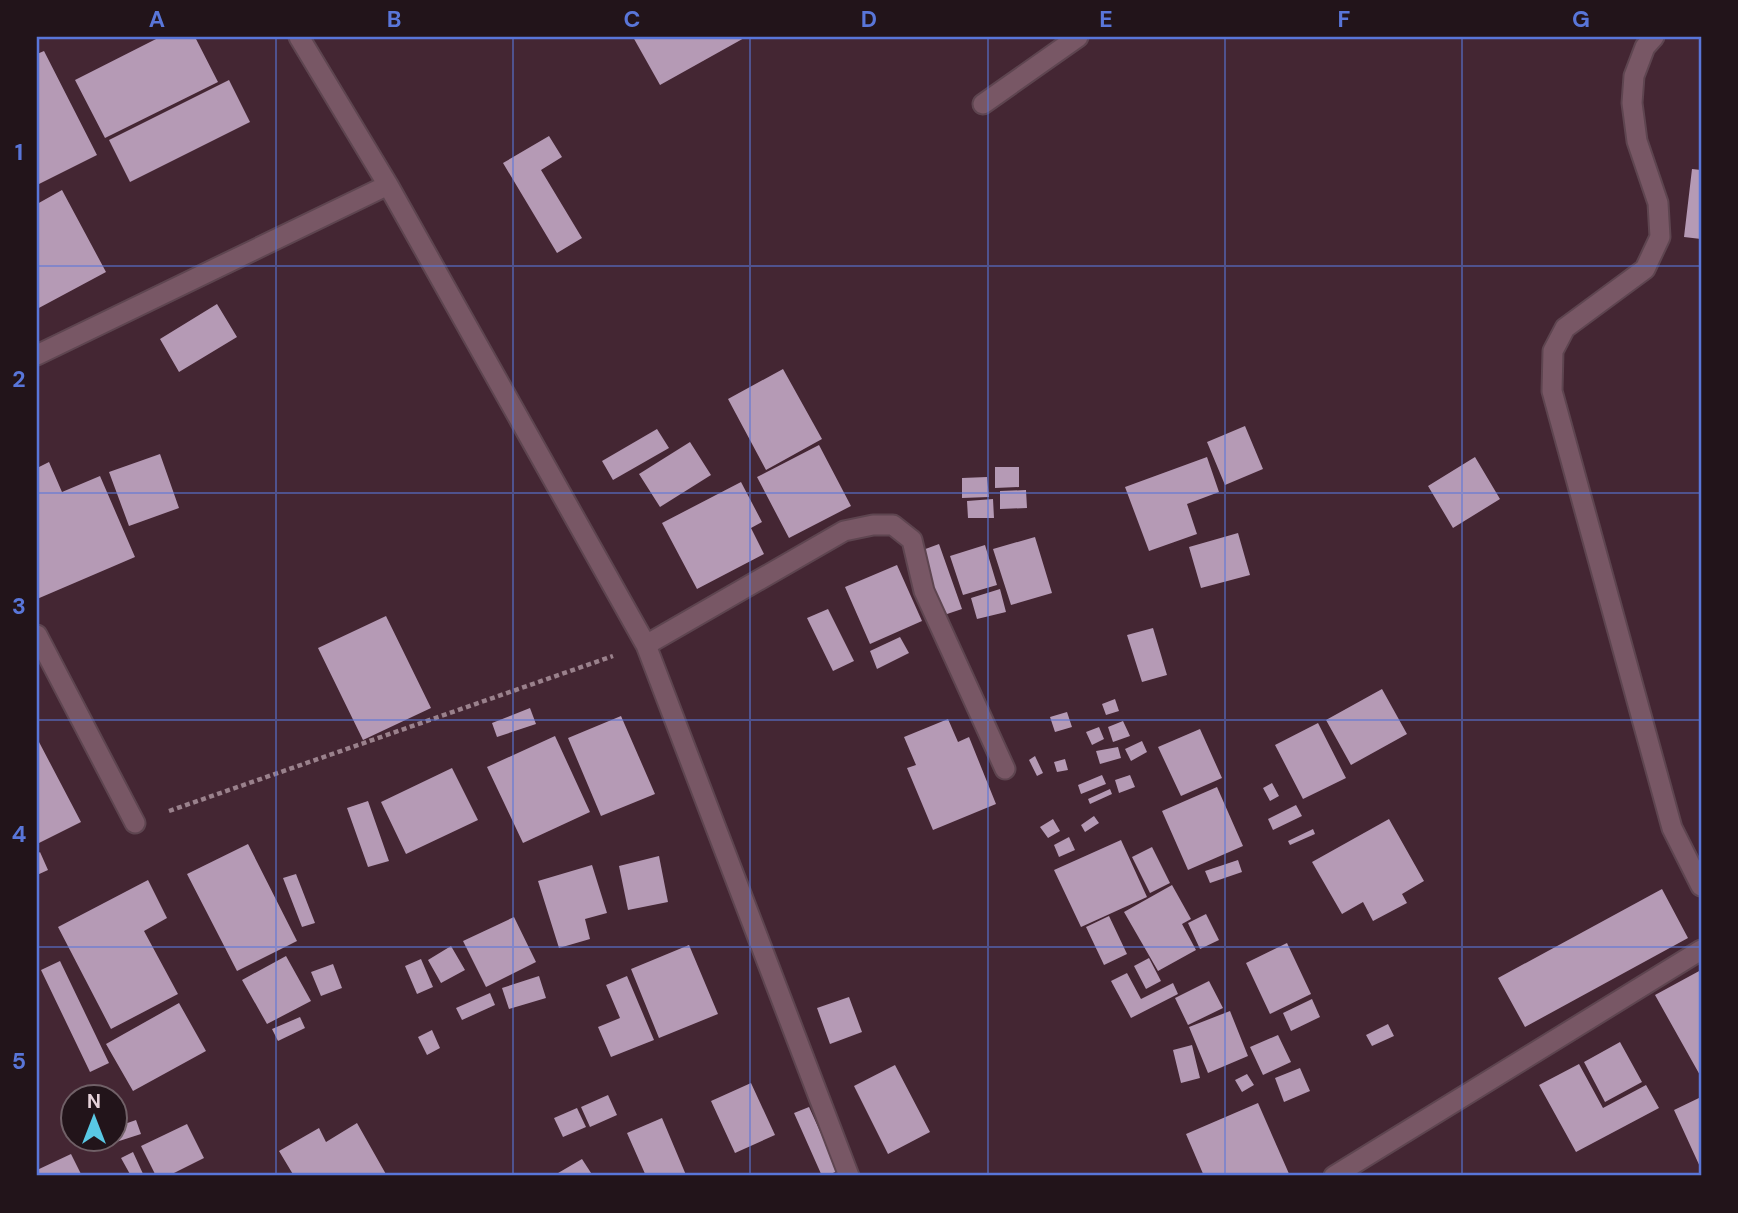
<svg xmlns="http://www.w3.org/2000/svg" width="1738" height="1213" viewBox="0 0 1738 1213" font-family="'DM Sans',sans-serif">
	<rect width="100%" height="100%" fill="#442633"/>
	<path fill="#b59ab5" d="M160,37H195L218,82L105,138L75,80Z
		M633,37H746L660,85Z
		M44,51L97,155L37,185V54Z
		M229,80L250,122L130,182L109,140Z
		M549,136L562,157L541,170L582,238L557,253L503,163Z
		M1692,169L1701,170V239L1684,237Z
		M62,190L106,272L37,309V204Z
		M217,304L237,337L179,372L160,339Z
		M783,369L822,439L766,470L728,399Z
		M1245,426L1263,469L1225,485L1207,442Z
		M657,429L669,448L613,480L602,461Z
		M690,442L711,475L660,507L639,474Z
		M819,445L851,506L789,538L757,477Z
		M160,454L179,508L129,526L109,472Z
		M1207,457L1219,492L1187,504L1197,534L1149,551L1125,487Z
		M1475,457L1500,499L1453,528L1428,486Z
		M49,462L62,492L100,476L135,557L37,599V468Z
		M995,467H1019V487L995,488Z
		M987,477L989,497L962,498V478Z
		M741,482L762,522L751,528L764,554L697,589L662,523Z
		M1026,490L1027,508L1000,509V491Z
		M993,499L994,518H968L967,501Z
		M1238,533L1250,575L1201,588L1189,547Z
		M1035,537L1052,593L1011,605L993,549Z
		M939,544L962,609L944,615L920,551Z
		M985,545L997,585L963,595L950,556Z
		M897,565L922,621L870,644L845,587Z
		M1000,589L1006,612L977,619L971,598Z
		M828,609L854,661L833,671L807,618Z
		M386,616L431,708L363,740L318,648Z
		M1153,628L1167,675L1142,682L1127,635Z
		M900,637L909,653L877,669L870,651Z
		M1382,689L1407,734L1351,765L1326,720Z
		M1115,699L1119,711L1106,715L1102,704Z
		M530,708L536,724L497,737L492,723Z
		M1067,712L1072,727L1055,732L1050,717Z
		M621,716L655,794L601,816L568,738Z
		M948,719L958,742L969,737L996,804L933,830L907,768L916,765L904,737Z
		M1123,721L1130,736L1113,742L1108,727Z
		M1318,723L1346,778L1303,799L1275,745Z
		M1099,727L1104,739L1092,745L1086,732Z
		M1200,729L1222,778L1181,796L1158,747Z
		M555,736L590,812L523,843L487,767Z
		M1142,741L1147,752L1131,761L1125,749Z
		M39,742L81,822L37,844V743Z
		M1118,747L1121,758L1100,764L1096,751Z
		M1035,756L1043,773L1037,776L1029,760Z
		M1065,759L1068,770L1057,772L1054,762Z
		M452,768L478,820L406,854L381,802Z
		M1102,775L1106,784L1081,794L1078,785Z
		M1130,775L1135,787L1119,793L1115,780Z
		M1272,783L1279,796L1270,801L1263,788Z
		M1217,787L1243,846L1188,870L1162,811Z
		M1110,789L1112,794L1090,804L1088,799Z
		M368,801L389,861L368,867L347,808Z
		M1296,805L1302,816L1273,830L1268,819Z
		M1094,816L1099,823L1085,832L1081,825Z
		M1053,819L1060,831L1048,838L1040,827Z
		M1389,819L1424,881L1402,894L1407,903L1373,921L1363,902L1342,914L1312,862Z
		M1313,829L1315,834L1290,845L1288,841Z
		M1069,837L1075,850L1059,857L1054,845Z
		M1121,840L1147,897L1081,927L1054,870Z
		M248,844L297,941L237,971L187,874Z
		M1152,847L1170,883L1150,893L1132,857Z
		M40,852L48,870L37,875V854Z
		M659,856L668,902L628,910L619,866Z
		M1238,860L1242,872L1210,883L1205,871Z
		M592,865L607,913L585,919L590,939L559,948L538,881Z
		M296,874L315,923L302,927L283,878Z
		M148,880L167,918L144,931L178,994L111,1029L58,927Z
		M1172,885L1191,919L1182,924L1196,950L1158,971L1124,912Z
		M1662,889L1688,938L1525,1027L1498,978Z
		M1206,914L1219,940L1200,949L1188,923Z
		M1109,916L1127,954L1104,965L1086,927Z
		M514,917L536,962L486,987L463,941Z
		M1287,943L1311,994L1270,1014L1246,963Z
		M689,945L718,1014L659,1038L631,969Z
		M451,946L465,970L441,983L428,960Z
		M286,956L311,1001L267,1024L242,980Z
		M1149,958L1161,981L1146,989L1134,966Z
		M421,959L433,987L417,994L405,966Z
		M60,961L109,1063L90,1072L41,970Z
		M333,964L342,988L321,996L311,972Z
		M1701,970V1077L1655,995Z
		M1127,973L1141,999L1173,983L1178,994L1131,1018L1111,981Z
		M539,976L546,998L509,1009L502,988Z
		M627,976L654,1040L611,1057L598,1027L620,1018L606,985Z
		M1209,981L1223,1008L1188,1025L1175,998Z
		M490,993L495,1005L462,1020L456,1008Z
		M849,997L862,1032L830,1044L817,1008Z
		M1312,999L1320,1017L1291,1031L1283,1013Z
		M179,1003L206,1051L133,1091L106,1044Z
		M1230,1011L1248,1056L1208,1073L1189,1027Z
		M300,1017L305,1028L278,1041L272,1029Z
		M1388,1024L1394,1036L1372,1046L1366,1035Z
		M432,1030L440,1048L427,1055L418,1037Z
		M1278,1035L1291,1062L1263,1075L1250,1047Z
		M1620,1042L1642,1082L1605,1102L1584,1062Z
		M1192,1045L1200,1078L1181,1083L1173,1050Z
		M1579,1064L1603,1108L1646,1085L1659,1108L1576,1152L1539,1085Z
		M895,1065L930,1132L888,1154L854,1086Z
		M1300,1068L1310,1091L1284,1102L1275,1078Z
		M1247,1074L1254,1085L1242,1092L1235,1080Z
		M751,1083L775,1135L735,1153L711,1101Z
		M608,1095L617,1115L590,1127L581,1107Z
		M1701,1097V1169L1674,1110Z
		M1258,1103L1290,1176H1204L1186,1134Z
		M809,1107L838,1171L825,1176H822L794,1113Z
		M577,1108L586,1127L563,1137L554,1118Z
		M662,1118L686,1175L682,1176H646L627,1133Z
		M136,1120L141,1134L113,1143L111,1140H116V1127Z
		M357,1123L387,1176H294L279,1151L319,1128L326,1142Z
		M187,1124L204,1158L168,1176H156L141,1146Z
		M133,1152L144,1176H131L121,1158Z
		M71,1154L82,1176H37V1170Z
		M582,1159L593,1176H553Z"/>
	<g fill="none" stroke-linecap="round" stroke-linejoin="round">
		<g stroke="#5e4550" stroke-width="23">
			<path id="service" d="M983,104L1078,37"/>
		</g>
		<g stroke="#5e4550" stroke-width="23">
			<path id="minor" d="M299,37L388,185L646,645L849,1176
				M1654,37L1645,47L1634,76L1632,103L1637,141L1658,203L1660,237L1645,269L1565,328L1553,351L1552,391L1672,828L1701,886
				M37,355L388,185
				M37,635L135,823
				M646,645L844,531L873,525H893L912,540L924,591L1005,769
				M1334,1176L1701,950"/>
		</g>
		<path stroke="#9a818c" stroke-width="4.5" stroke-dasharray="5 3.5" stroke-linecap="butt" d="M169,811L613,656"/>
		<use href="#service" stroke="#785765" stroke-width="19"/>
		<use href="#minor" stroke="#785765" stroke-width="19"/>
	</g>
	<path fill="none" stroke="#5976d9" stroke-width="2" stroke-opacity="0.55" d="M276,37V1176M513,37V1176M750,37V1176M988,37V1176M1225,37V1176M1462,37V1176M37,266H1701M37,493H1701M37,720H1701M37,947H1701"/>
	<rect width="1738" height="1213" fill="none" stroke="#22141a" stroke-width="77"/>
	<g transform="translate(94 1118)"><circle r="33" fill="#22141a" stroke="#706067" stroke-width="2"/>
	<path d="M0-5L12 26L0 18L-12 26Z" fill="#59c8e4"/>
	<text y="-10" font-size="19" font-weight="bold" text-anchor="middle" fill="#e6d2da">N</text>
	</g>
	<rect x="38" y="38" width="1662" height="1136" fill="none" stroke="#5976d9" stroke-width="2.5"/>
	<g font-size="23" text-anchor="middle" font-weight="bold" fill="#5976d9">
		<text x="157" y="27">A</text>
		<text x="394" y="27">B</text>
		<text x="632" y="27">C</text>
		<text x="869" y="27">D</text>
		<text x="1106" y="27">E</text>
		<text x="1344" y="27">F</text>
		<text x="1581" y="27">G</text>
		<text x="19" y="160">1</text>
		<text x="19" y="387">2</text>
		<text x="19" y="614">3</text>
		<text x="19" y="842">4</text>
		<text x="19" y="1069">5</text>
	</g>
</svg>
